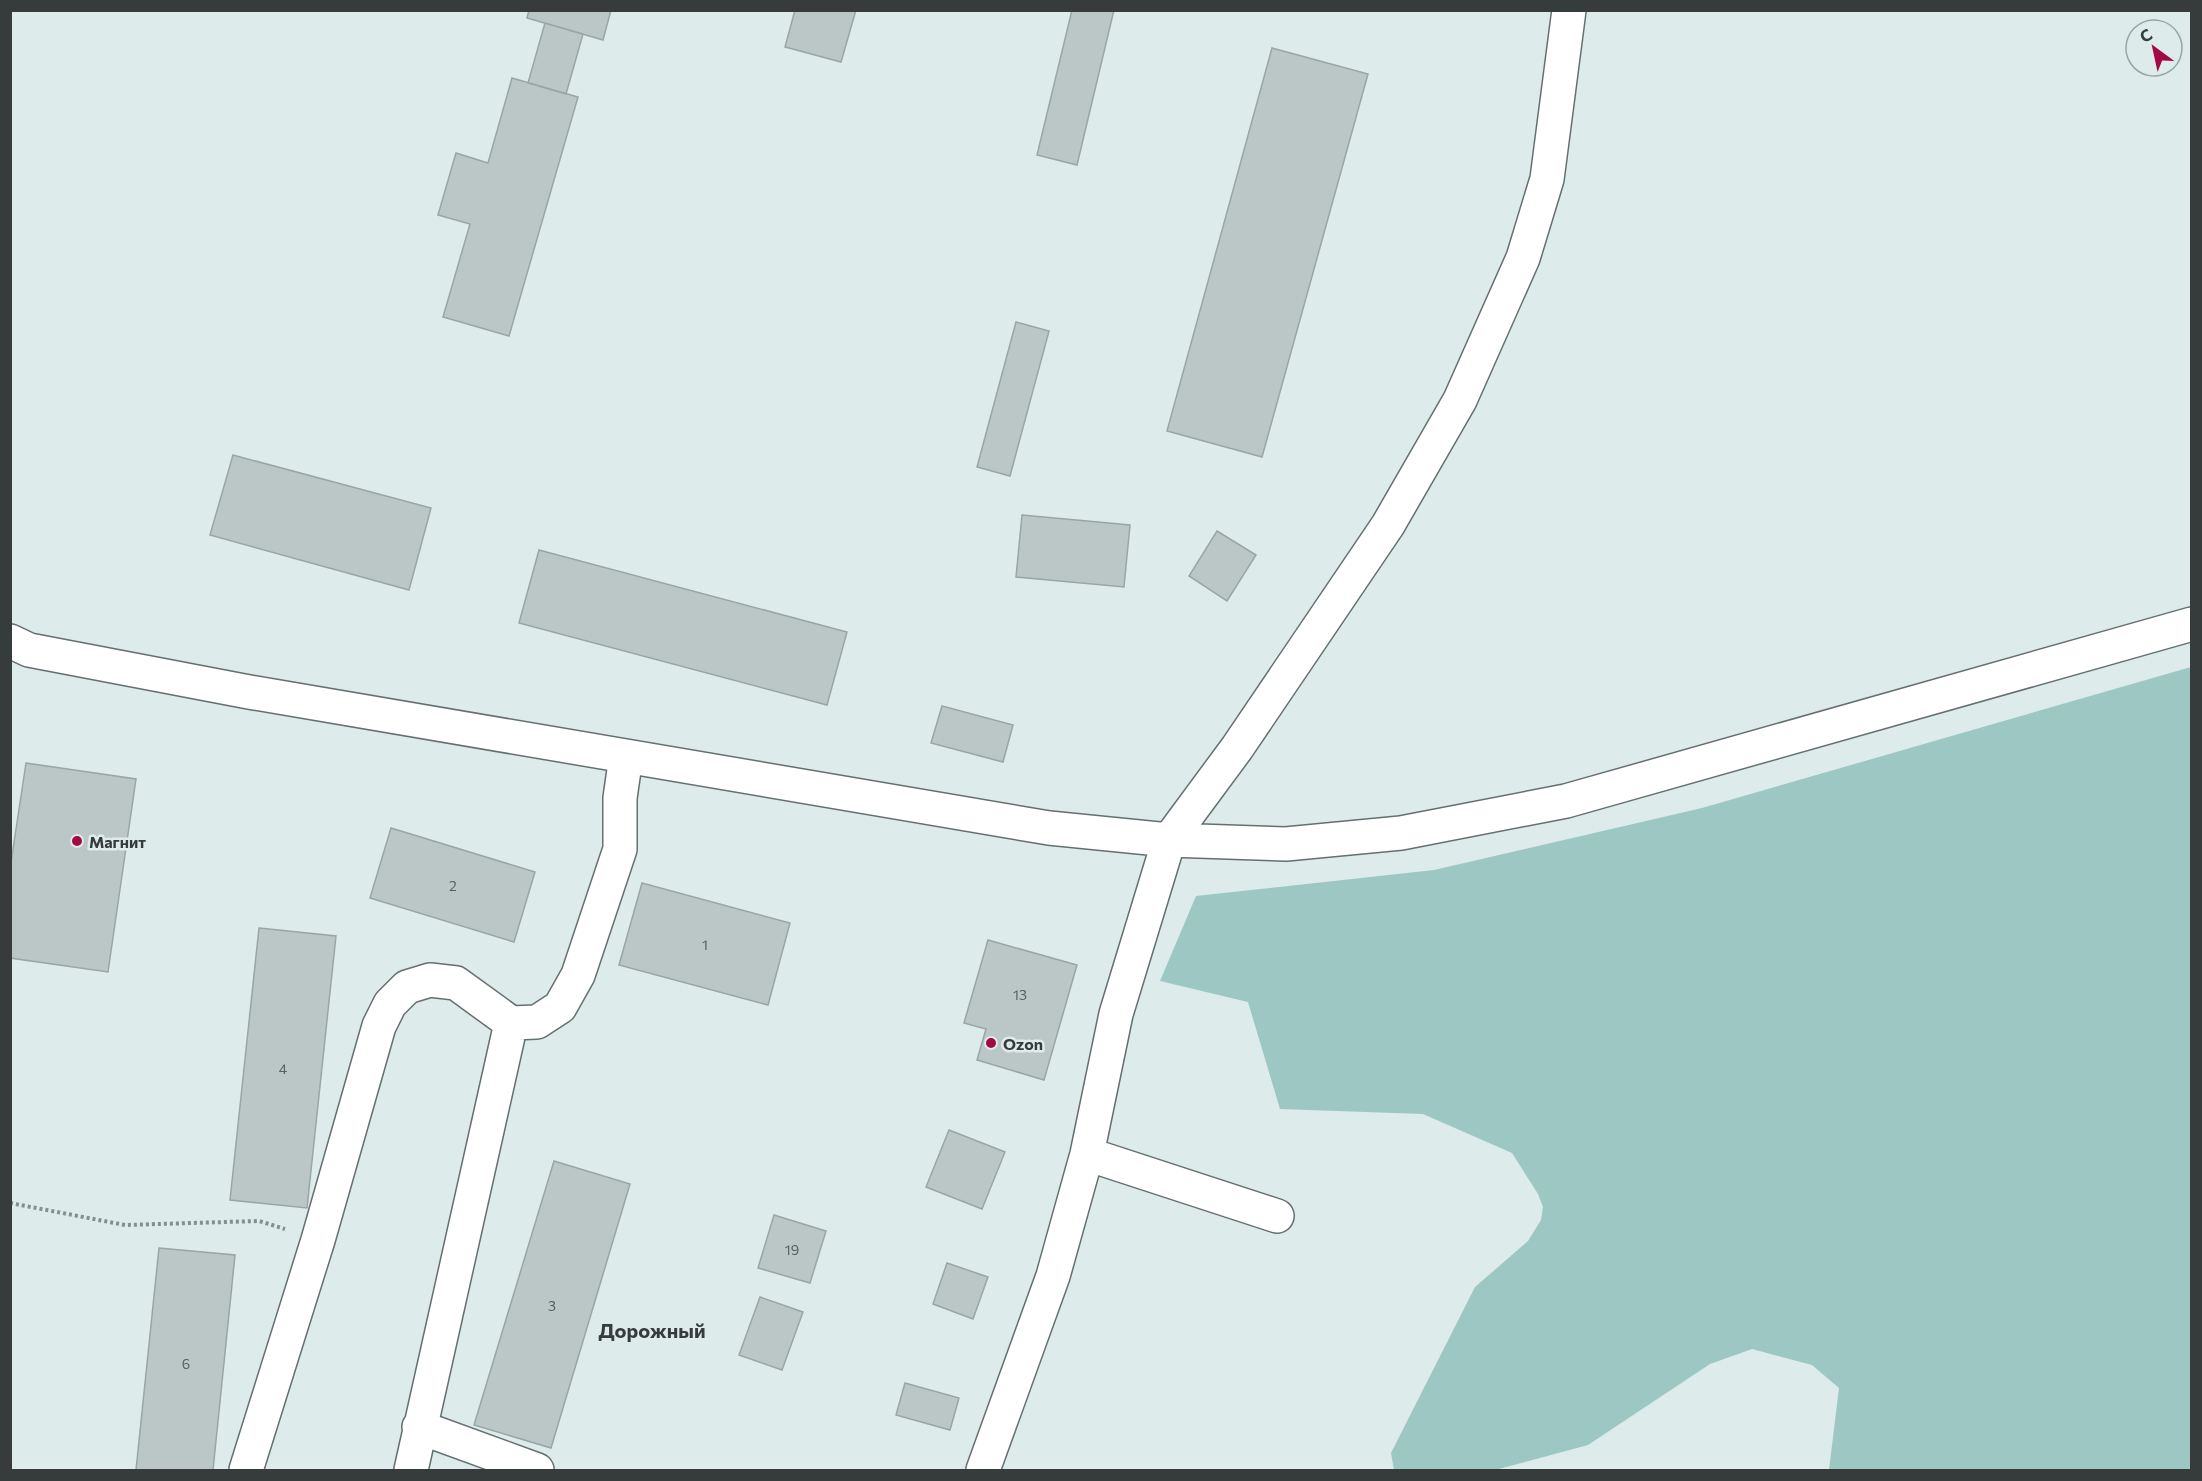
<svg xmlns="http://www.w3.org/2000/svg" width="2202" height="1481" viewBox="0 0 2202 1481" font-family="Commissioner,sans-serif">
	<rect width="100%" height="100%" fill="#ddebea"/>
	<path fill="#9cc7c3" d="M2191,667V1470H1829L1839,1388L1812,1365L1752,1349L1710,1364L1588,1445L1495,1470H1394L1391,1453L1475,1287L1528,1241L1541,1220L1543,1207L1538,1194L1512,1153L1423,1114L1280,1109L1248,1002L1160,981L1196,896L1434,870L1702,808Z"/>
	<path fill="#bac7c6" stroke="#99a6a5" stroke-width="1.5" d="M529,10H611L603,40L527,18Z
		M795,10H856L841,62L785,47Z
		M1072,10H1114L1077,165L1037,155Z
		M545,23L583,34L566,94L528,83Z
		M1272,48L1368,74L1262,457L1167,431Z
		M512,78L578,97L509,336L443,317L470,224L438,215L456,153L488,163Z
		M1016,322L1049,331L1010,476L977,467Z
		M233,455L431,508L409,590L210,535Z
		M1022,515L1130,525L1124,587L1016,577Z
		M1217,531L1256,555L1227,601L1189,576Z
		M539,550L847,632L827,705L519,623Z
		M942,706L1013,725L1003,762L931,743Z
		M26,763L136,779L108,972L10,958V869Z
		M391,828L535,872L514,942L370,898Z
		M642,883L790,923L768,1005L619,965Z
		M259,928L336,936L307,1208L230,1200Z
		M988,940L1077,965L1044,1080L977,1060L986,1029L964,1023Z
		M949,1130L1005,1152L982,1209L926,1187Z
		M554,1161L630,1184L551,1448L474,1425Z
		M774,1215L826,1231L810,1283L758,1268Z
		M159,1248L235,1255L213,1470H136Z
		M947,1263L988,1277L973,1319L933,1304Z
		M760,1297L803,1312L782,1370L739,1355Z
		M905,1383L959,1398L950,1430L896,1415Z"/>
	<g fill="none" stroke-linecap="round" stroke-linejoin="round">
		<g stroke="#64706f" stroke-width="36">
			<path id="minor" d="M10,641L29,650L249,692L1049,828L1169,840L1286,844L1401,833L1566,801L2192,624
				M1087,1154L1277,1216
				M419,1427L537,1470
				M246,1470L318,1240L379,1026L390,1004L407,987L430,980L456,983L511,1023L537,1022L560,1007L578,975L620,849V798L626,756
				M411,1470L511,1023
				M983,1470L1053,1276L1087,1154L1116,1014L1169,840L1237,748L1388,525L1460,400L1523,258L1547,179L1569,10"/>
		</g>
		<path stroke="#858f8e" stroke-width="4" stroke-dasharray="3 3" stroke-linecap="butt" d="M10,1203L125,1225L259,1221L285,1229"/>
		<use href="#minor" stroke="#fff" stroke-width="33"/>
	</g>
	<g fill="#a30a45" stroke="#ddebea" stroke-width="2">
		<circle cx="77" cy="841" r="6"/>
		<circle cx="991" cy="1043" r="6"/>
	</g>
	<g text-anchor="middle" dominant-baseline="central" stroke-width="5" stroke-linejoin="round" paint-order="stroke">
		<g font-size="14" fill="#575e5e">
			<text x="453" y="885">2</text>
			<text x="705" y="944">1</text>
			<text x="1020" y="994">13</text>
			<text x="283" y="1068">4</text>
			<text x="792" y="1249">19</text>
			<text x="552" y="1305">3</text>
			<text x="186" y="1363">6</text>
		</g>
		<g font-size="16" font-weight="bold" fill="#363b3b" stroke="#ddebea" text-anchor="start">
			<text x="89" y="841">Магнит</text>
			<text x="1003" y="1043">Ozon</text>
		</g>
		<g font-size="20" font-weight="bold" fill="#363b3b" stroke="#ddebea">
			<text x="652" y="1330">Дорожный</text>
		</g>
	</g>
	<rect width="2202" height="1481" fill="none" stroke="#363b3b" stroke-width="24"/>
	<g transform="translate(2154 48) rotate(327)"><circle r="28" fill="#ddebea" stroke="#9aa5a4" stroke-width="1.5"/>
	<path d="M0-4.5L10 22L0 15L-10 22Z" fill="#a30a45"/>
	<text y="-9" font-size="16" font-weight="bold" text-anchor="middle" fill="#363b3b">С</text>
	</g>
</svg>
